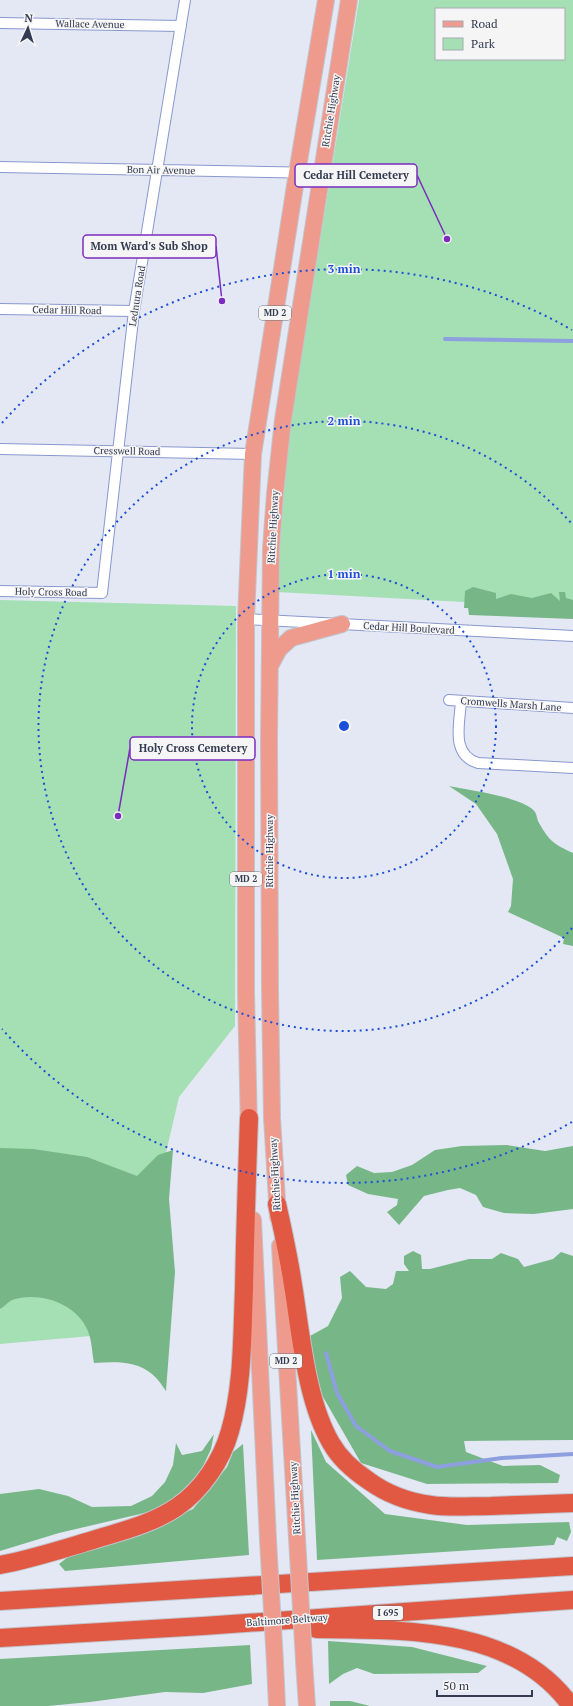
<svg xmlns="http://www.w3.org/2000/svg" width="573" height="1706" viewBox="0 0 573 1706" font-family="'PT Serif',serif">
	<rect width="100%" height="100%" fill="#e4e8f4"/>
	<path fill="#a4e0b3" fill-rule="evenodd" d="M359,0H573V608L277,592L285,457ZM436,9H564V59H436Z
		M0,600L236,606L235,1026L179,1097L132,1298L147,1331L0,1344Z"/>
	<path fill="#77b787" d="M473,587L496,593V599L511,594L532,598L551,593L560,601L559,592H565L566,598L573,600V619L469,615L468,608H464L465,591Z
		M449,786C467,790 525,797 535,812C537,815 537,820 539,823C550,842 554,844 573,853V946L563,944L564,938L508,912L511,906L513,879L497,834L476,804Z
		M507,1145L545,1151L573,1146V1209L534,1214L504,1213L483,1207L476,1195L460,1188L448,1190L424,1196L399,1225L387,1212L397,1205L398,1199L368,1194L348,1185L346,1175L357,1166L374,1173L392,1172L412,1165L435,1150L462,1146Z
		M0,1148L33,1149L87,1157L137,1176L158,1155L173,1150L169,1199L175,1272L166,1391C162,1385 157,1378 152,1374C135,1360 114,1362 94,1363C92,1353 92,1339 87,1329C75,1303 39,1291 12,1300C8,1302 4,1307 0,1309Z
		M413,1251L421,1255L422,1269H430L469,1259H492L501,1253L518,1259L524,1267L553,1259L561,1252L573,1256V1440L464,1441L466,1452L503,1466L540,1465L560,1475L558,1483L427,1484L361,1463L319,1390L315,1379L310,1336L328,1326L342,1298L340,1277L350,1271L366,1287L386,1289L393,1284L396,1271H409L404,1264V1256Z
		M311,1430L326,1462L385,1514L467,1525L569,1522L571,1532L567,1541L557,1537L554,1545L317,1560Z
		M214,1434L211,1449L197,1479L172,1500L153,1511L59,1533L0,1551V1494L39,1489L68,1496L92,1507L131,1506L152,1496L165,1482L173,1465L176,1443L182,1455L202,1451Z
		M243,1444L249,1555L65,1571L59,1564L68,1557L130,1536L193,1509L227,1467L233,1452Z
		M328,1641L412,1647L487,1666L478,1673L374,1674L357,1668L343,1674L329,1684Z
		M250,1645L252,1684L203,1693L165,1692L90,1702L48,1706H0V1659Z
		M330,1701H350L370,1706H330Z"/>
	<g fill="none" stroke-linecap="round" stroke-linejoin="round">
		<path stroke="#8d9fde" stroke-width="4" d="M445,339L573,341
			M326,1353L337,1393L356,1426L390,1451L437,1467L502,1458L573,1454"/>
		<g stroke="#8898ce" stroke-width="12">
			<path id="minor" d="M0,23L181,26
				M0,167L321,173
				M0,309L134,311
				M0,449L253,454
				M0,591L102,593L134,311L185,0
				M246,619L573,636
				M449,700L573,708
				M461,701C460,722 450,755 478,763L573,768"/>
		</g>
		<g stroke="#c2c4cb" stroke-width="18">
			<path id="primary" d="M271,664L279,649L291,638L342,624
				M249,1130L246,992V619L252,477L253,454L297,173L326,0
				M278,1217L272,1118L270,989L269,739L271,548L275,494L283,420L349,0
				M253,1220L268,1540
				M280,1246L297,1538
				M304,1661L307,1706
				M275,1663L277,1706"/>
		</g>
		<g stroke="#c2c4cb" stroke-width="20">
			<path id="motorway" d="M277,1204C283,1231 289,1258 293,1285C301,1334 306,1400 331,1443C340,1459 354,1471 369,1481C387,1494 409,1502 431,1505C450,1508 471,1506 491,1506C518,1505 546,1504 573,1503
				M0,1565C32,1559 62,1549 93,1540C122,1531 152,1524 177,1507C202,1490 222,1460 230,1431C243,1386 242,1336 244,1290C245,1233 247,1175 249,1118
				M0,1601L573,1566
				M316,1629C403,1630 514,1626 571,1706
				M0,1638L203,1626L573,1600"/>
		</g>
		<use href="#minor" stroke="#fff" stroke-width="10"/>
		<use href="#primary" stroke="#ee9b8e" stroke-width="16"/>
		<use href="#motorway" stroke="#e25943" stroke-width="18"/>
		<g stroke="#c2c4cb" stroke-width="18" stroke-linecap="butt">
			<path id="primary-bridge" d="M297,1538L304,1661
				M268,1540L275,1663"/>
		</g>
		<use href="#primary-bridge" stroke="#ee9b8e" stroke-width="16"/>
	</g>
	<g fill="none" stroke="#1d4ed8" stroke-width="2" stroke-dasharray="2 4">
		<circle cx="344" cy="726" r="152"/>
		<path d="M572 928A305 305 0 1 1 572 524"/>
		<path d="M572 1122A457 457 0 0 1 2 1029M2 423A457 457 0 0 1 572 330"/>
	</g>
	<g text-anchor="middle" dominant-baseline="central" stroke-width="3" stroke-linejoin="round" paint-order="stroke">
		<g fill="#f5f5f5" stroke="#6d7282" stroke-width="1">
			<rect x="259" y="306" width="32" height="14" rx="3"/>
			<rect x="230" y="872" width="32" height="14" rx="3"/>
			<rect x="270" y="1354" width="32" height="14" rx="3"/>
			<rect x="373" y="1606" width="30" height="14" rx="3"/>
		</g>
		<g font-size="9" font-weight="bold" fill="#333a51">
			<text x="275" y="313">MD 2</text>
			<text x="246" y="879">MD 2</text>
			<text x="286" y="1361">MD 2</text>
			<text x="388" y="1613">I 695</text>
		</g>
		<g font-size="10" fill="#333a51" stroke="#f5f5f5">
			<text transform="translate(90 24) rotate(1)">Wallace Avenue</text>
			<text transform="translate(331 111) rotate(-81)">Ritchie Highway</text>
			<text transform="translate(161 170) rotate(1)">Bon Air Avenue</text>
			<text transform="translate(137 296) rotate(-81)">Lednura Road</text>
			<text transform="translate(67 310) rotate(1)">Cedar Hill Road</text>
			<text transform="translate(127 451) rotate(1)">Cresswell Road</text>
			<text transform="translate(273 527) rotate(-87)">Ritchie Highway</text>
			<text transform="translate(51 592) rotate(1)">Holy Cross Road</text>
			<text transform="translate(409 628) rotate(3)">Cedar Hill Boulevard</text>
			<text transform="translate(511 704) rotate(4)">Cromwells Marsh Lane</text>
			<text transform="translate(269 851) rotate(-90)">Ritchie Highway</text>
			<text transform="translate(275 1174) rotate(-93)">Ritchie Highway</text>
			<text transform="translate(295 1498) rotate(-93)">Ritchie Highway</text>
			<text transform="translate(287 1620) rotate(-4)">Baltimore Beltway</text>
		</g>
	</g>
	<circle cx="344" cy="726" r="6" fill="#1d4ed8" stroke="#f5f5f5" stroke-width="2"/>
	<g font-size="12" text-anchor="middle" font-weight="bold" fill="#1d4ed8" stroke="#f5f5f5" stroke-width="3" stroke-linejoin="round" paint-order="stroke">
		<text x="344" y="273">3 min</text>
		<text x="344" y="425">2 min</text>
		<text x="344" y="578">1 min</text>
	</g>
	<path fill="none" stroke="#7b2cbf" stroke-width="1.5" d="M447 239L417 175M222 301L216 246M118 816L130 748"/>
	<g fill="#7b2cbf" stroke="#f5f5f5" stroke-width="1.5">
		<circle cx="447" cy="239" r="4"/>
		<circle cx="222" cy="301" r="4"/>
		<circle cx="118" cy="816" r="4"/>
	</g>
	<g fill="#f5f5f5" stroke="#7b2cbf" stroke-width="1.5">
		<rect x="295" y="164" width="122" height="23" rx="4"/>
		<rect x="83" y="235" width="133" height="23" rx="4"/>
		<rect x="130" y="737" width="125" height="23" rx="4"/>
	</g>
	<g font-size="11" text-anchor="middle" font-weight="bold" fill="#333a51">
		<text x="356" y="179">Cedar Hill Cemetery</text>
		<text x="149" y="250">Mom Ward's Sub Shop</text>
		<text x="193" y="752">Holy Cross Cemetery</text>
	</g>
	<rect x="435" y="8" width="130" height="52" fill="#f5f5f5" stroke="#a7aab3"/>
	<rect x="443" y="21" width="20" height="6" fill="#ee9b8e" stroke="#a7aab3"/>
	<text x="471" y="28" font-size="12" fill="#333a51">Road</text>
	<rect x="443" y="38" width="20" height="12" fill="#a4e0b3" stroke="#a7aab3"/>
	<text x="471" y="48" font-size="12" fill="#333a51">Park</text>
	<g transform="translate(28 28) rotate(4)" stroke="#f5f5f5" stroke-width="3" paint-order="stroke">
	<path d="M0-3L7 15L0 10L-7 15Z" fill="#333a51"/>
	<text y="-6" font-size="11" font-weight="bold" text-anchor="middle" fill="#333a51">N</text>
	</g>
	<path d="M437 1690v6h95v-6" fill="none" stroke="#333a51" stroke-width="2"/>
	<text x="443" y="1690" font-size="12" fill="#333a51" stroke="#f5f5f5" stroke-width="3" paint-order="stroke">50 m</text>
</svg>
